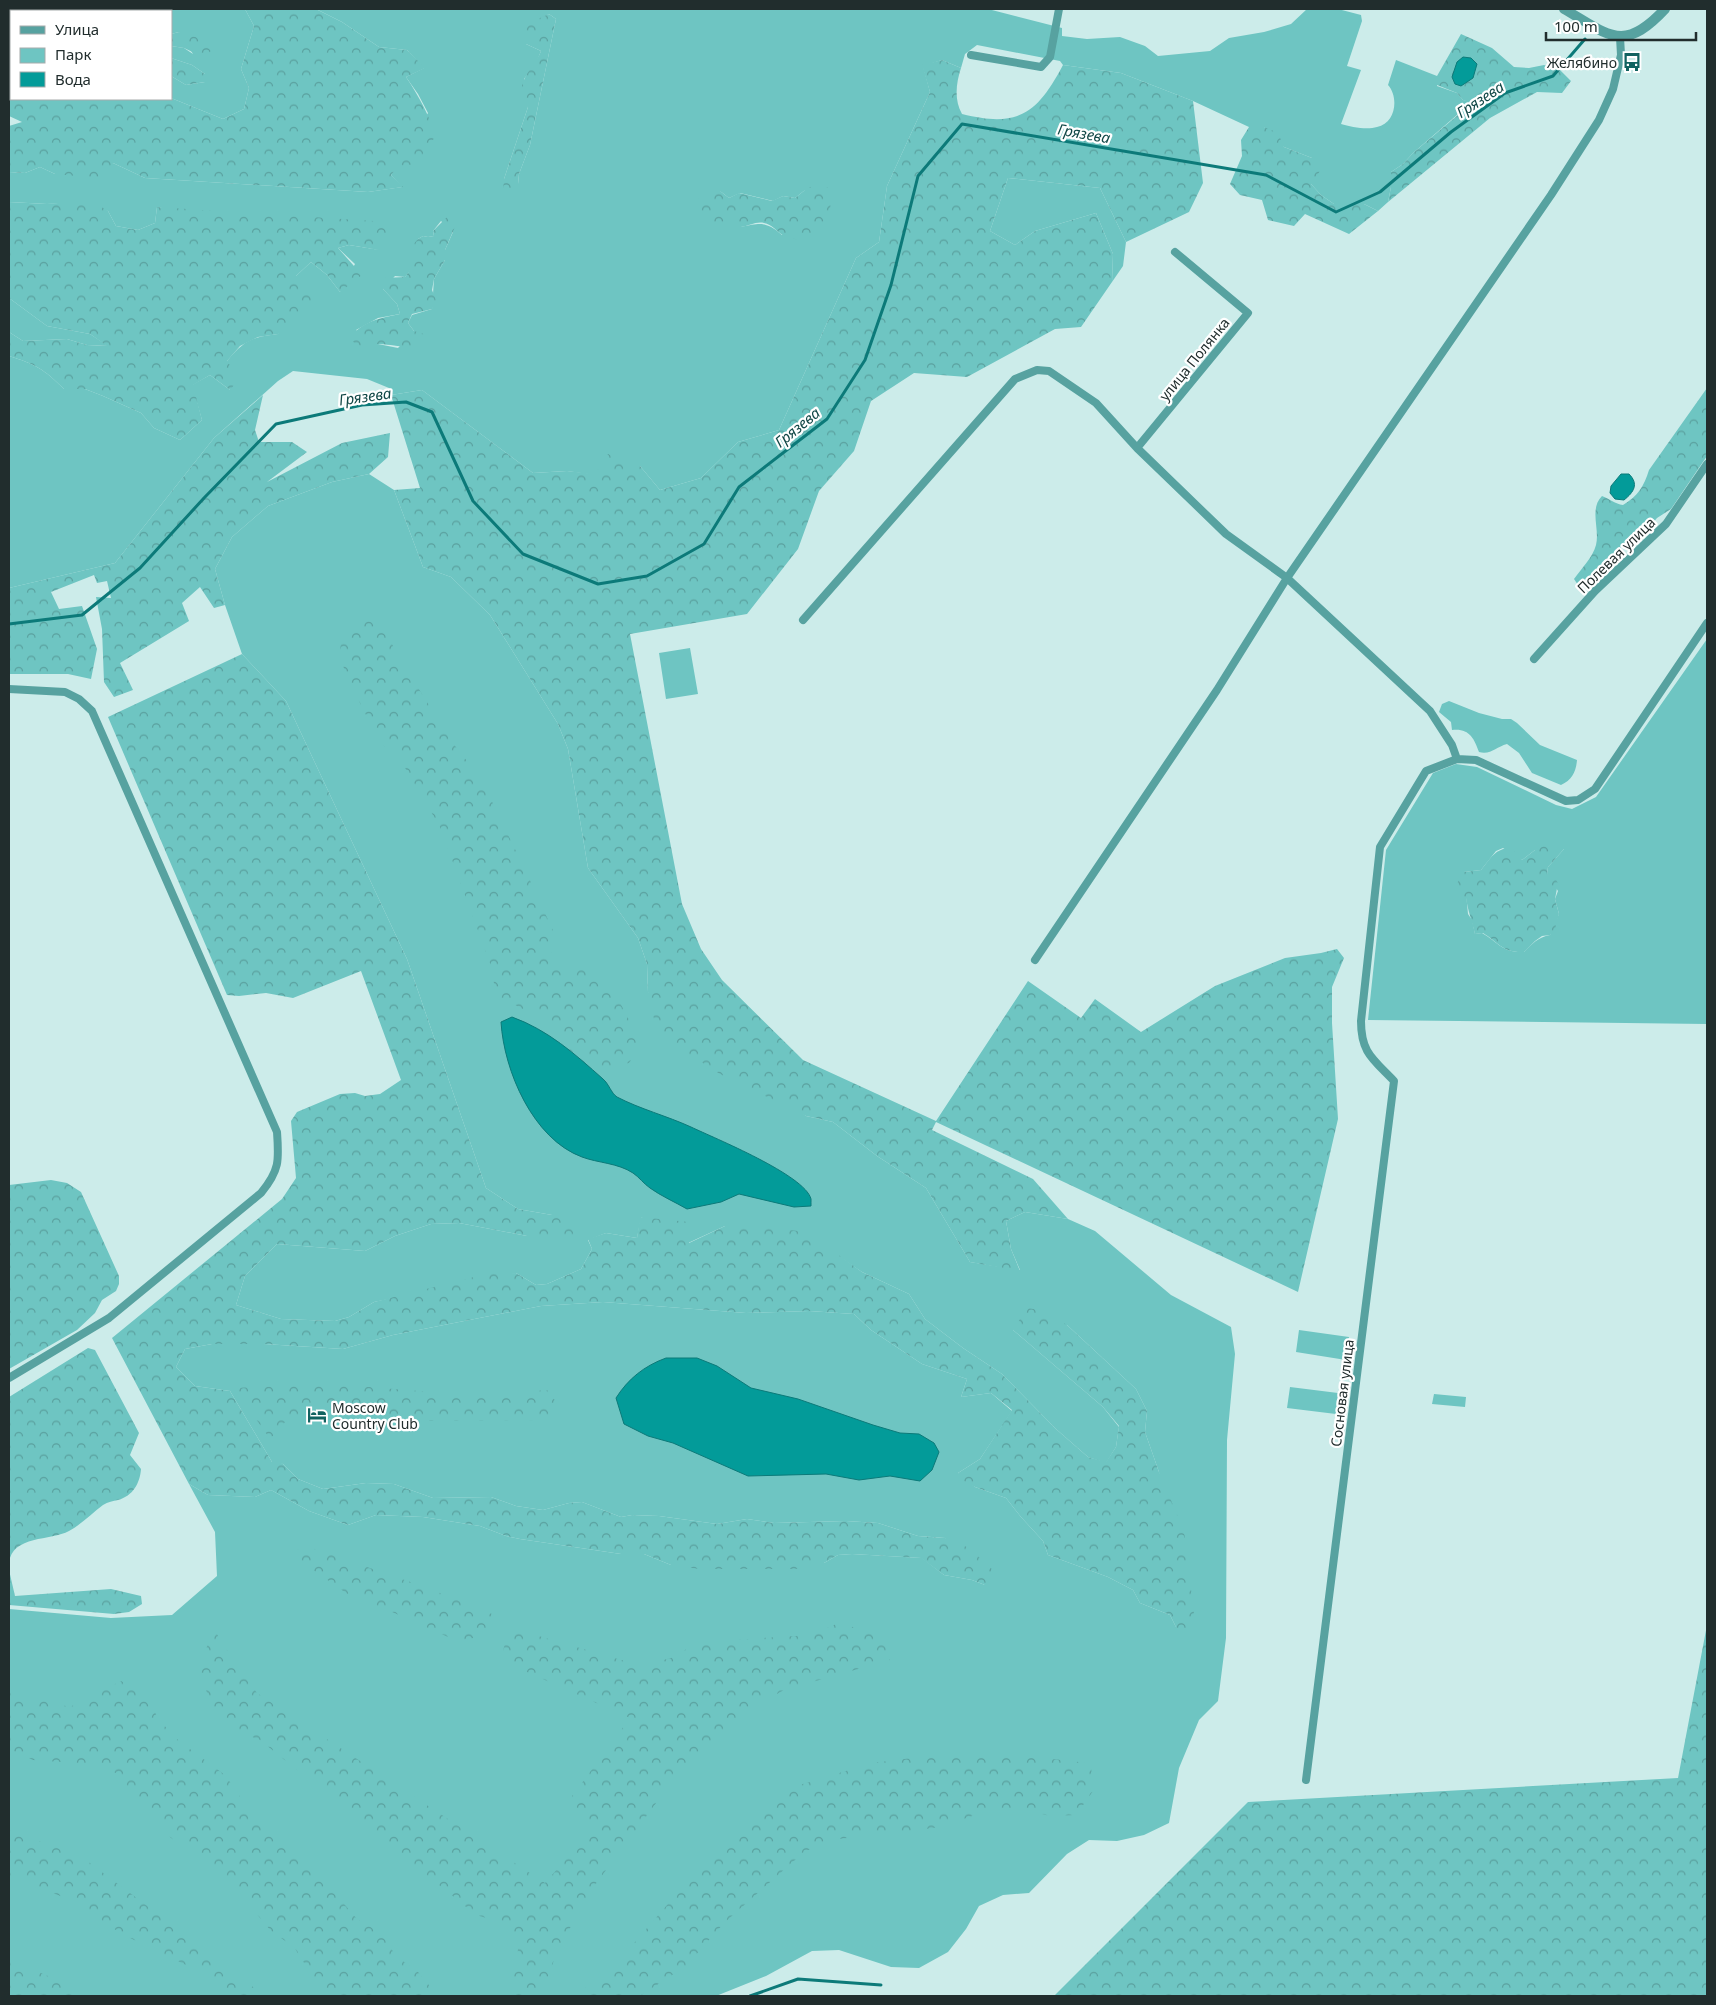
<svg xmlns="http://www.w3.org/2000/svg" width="1716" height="2005" viewBox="0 0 1716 2005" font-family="'Noto Sans',sans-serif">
	<defs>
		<pattern id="forest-crowns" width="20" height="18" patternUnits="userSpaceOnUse" patternTransform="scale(1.25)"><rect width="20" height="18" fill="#6ec5c2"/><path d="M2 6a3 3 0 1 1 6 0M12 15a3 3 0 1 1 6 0" fill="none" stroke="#5aa09e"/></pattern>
	</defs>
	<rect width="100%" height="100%" fill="#ccecea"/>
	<path fill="#6ec5c2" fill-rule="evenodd" d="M127,9H245L254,26L241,69L249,88L244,109L223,119L171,98V76L186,85L205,82V74L192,65L171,58V46L184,48L193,54L179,32L171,34V11H130Z
		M316,9H988L1062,28V36L1087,39L1120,37L1145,46L1158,56L1210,51L1229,38L1264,32L1291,24L1307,9H1338L1361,15L1362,21L1347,66L1361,70L1341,124C1351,127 1367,130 1377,127C1396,123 1399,97 1388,85L1396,60L1437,76V86L1457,93L1463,100L1472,102L1413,153L1403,164L1391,172V187L1388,202L1378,211L1364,204H1334L1321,195L1311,184L1312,158L1284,147L1264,127H1249L1193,101L1121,73L1063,65L1060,61L977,45L965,54L961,68L942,60L923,66L930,92L887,186L879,242L856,258L779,430L738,442L701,478L660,490L640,466L595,475L567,471L533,473L422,390L391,395L389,388L367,379L293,371L278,381L214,438L115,563L9,588V356C35,364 44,369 64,389H85L103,396L141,413L154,428L180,440L202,420L192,385L210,375L230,390L227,361C244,341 251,337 278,334L296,276L311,262L327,275L340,292L355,264L338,248L349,245L380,250L157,207L155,223L138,230L116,226L108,211L65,203L47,204L9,202V172L25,173L40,167L55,174L113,163L145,178L368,192L402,187L391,175L428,113L418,94L406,77L424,68L407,50L379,47L342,22ZM549,14L556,19L530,145L519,174L518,184L504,179L528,107L524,79L537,61L541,51L526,44L539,20ZM805,190L782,235C766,221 761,223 741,227L720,191L729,198L740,193L773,201L783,196L795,198ZM441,221L453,232L445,250V260L434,279L432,309L412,315L408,323L414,331L398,348L378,344L356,330L378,318L400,314L397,304L383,289L395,276L405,277L412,268L418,239L423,236L428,237L434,236L433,231Z
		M1008,178L1100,188L1126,242L1123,266L1112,282L1113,254L1096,213L1035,231L1015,245L990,231Z
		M9,298L47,326L90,334L108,346L87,345L67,339L23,341L9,332Z
		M369,474L394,490L423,567L451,577L490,615L558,724L568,749L588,868L638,938L647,964L648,992L806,1116L833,1122L877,1156L926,1188L970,1262L1020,1270L1011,1249L1006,1221L1025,1212L1068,1219L1095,1231L1171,1295L1231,1327L1235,1354L1227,1440L1226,1638L1218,1701L1199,1720L1179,1768L1169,1823L1144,1835L1117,1841L1089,1840L1067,1854L1029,1893L1003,1895L979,1906L966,1929L948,1952L919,1968L891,1967L839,1950L812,1951L766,1976L716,1996H9V1609L111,1618L172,1615L217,1576L215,1532L189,1484L208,1495L255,1497L271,1490L309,1511L348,1525L376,1515L423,1517L480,1526L506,1536L520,1539L621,1554H644L671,1565L824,1563L838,1555L852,1554L922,1558L944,1575L972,1580L985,1585L945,1538L918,1536L878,1523L846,1521L774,1523L747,1519L717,1524L659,1516L632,1515L621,1517L582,1502L569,1503L543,1510L516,1506L491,1497L433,1498L394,1484L366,1483L323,1489L298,1479L283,1464L272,1462L230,1391L195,1386L176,1367L185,1349L212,1344H264L343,1349L393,1335L541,1306L603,1302L746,1313L809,1311L854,1314L871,1330L922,1364L967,1379L961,1397L991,1393L1012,1411L980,1459L958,1473L975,1487L1006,1498L1021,1517L1043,1541L1048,1555L1108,1577L1133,1590L1140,1603L1170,1615L1176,1627L1159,1472L1145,1432L1147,1411L1136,1389L1067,1325L1013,1330L1103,1407L1119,1427L1116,1447L1106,1463L1088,1457L1056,1429L1002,1374L963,1348L925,1319L909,1294L862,1272L837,1255L725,1226L688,1243L641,1217L637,1238L606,1233L588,1240L592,1249L581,1269L547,1284L536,1285L516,1273L374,1302L349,1317L335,1321L281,1319L236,1305L245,1276L277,1244L365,1251L395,1236L431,1224L459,1223L527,1236L552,1215L518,1209L486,1188L407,959L286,701L242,654L225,605L215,569L232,537L268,506L332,482Z
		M1707,639V1024L1368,1020L1386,850L1433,773L1456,764L1477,767L1556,805L1572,809L1596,797ZM1503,848L1522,860L1535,850L1564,849L1548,867L1547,874L1558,891L1555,899L1559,914L1550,935C1538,937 1532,944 1524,952C1502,953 1498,942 1482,933L1475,934L1472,920L1468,914L1464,872L1481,870L1496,851Z
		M690,648L698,694L666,699L659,653Z
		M1449,701L1479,713L1502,719H1511L1517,723L1540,745L1577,760C1576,772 1572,780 1561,785L1532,773L1519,753L1507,744C1496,747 1491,755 1479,752C1474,738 1469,728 1452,730L1451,722L1439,712L1442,704Z
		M1299,1330L1349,1337L1346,1360L1296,1352Z
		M1290,1387L1338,1393L1336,1414L1287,1408Z
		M1434,1394L1466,1397L1465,1407L1432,1404Z"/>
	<path fill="url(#forest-crowns)" d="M9,9H21L26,11H11V99L171,98L223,119L244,109L249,88L241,69L254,26L245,9H316L342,22L379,47L407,50L425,68L406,77C419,96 428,114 436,135L418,164L398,166L391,175L403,187L368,192L145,178L113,163L99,178L55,174L40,167L25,173L9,172V126L22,122L9,116Z
		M549,14L556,19L530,145L519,174L518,184L513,193L503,191L504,179L528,107L520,101C521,95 521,87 524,80C528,70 537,62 541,51L526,44L524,33L529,23Z
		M179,32L209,41L211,51L203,57L184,48L171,46V34Z
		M1461,34L1492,48L1514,67L1529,68L1544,65L1560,70L1571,81L1562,93L1537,92L1490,118L1388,202L1391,187V172L1403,164L1413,153L1472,103L1463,100L1457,93L1437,85V76Z
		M171,58L192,65L205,74V82L186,85L171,76Z
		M942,60L961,68C956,83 954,100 962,114C1018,128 1037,114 1063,65L1121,73L1193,101L1203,183L1189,212L1126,242L1100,188L1008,178L990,231L1015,245L1035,231L1096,213L1113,254L1112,282L1081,327L1055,329L967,377L914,373L871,401L854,451L819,491L798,549L747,614L630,634L682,904L701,949L722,980L803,1060L936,1121L1028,981L1081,1018L1095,999L1141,1032L1215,986L1285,958L1321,953L1337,949L1344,958L1332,987V1023L1338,1119L1298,1292L936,1122L932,1130L1033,1179L1068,1219L1025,1212L1006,1221L1011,1249L1020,1271L970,1262L926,1188L877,1156L833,1122L806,1116L720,1074L670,1042L654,1019L648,992L647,964L638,938L588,868L568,749L558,724L490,615L451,577L423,567L394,490L420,488L391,395L422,390L533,473L567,471L595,474L608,454L640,466L660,490L701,478L738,442L779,430L856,258L879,242L887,186L930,92L922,65Z
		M1249,127H1264L1278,133L1284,147L1312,158L1320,171L1311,184L1321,195L1334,204H1364L1378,211L1349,234L1305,214L1294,226L1268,220L1262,200L1240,195L1230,184L1242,156L1241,140Z
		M816,184L827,187L832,197C830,207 829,219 825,228C818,242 795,242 783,235C777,232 772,224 764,223C757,221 748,226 741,227C727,227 705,223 700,209C699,206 699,201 698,198L708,190L720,191L729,198L739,193L772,201L783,196L795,198L805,190Z
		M91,200L108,211L116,226L138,230L155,223L157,207L389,222V232L380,250L349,245L338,248L362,275L340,292L327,275L311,262L296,276L311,290L312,310L278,334L258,337L240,346L227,361L239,379L230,390L210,375L193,385L202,420L180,440L154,428L141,413L103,396L85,389H64C44,369 35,364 9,356V332L23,341L67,339L87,345L107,346L90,334L47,326L9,298V202L47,204Z
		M449,215L457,222L445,250V260L434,279L432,290L436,300L432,309L412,314L408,323L414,331L424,334L427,343C407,350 398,345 379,344C365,343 364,352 350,339C361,321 381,318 400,314L397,304L383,289L384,278L405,277C413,267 414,260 411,247L418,239L423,236L428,237L434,236L433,231Z
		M1707,388V456L1671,509L1657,518L1642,536L1622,547L1611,567L1599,578L1586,586L1578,585L1574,579C1581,569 1593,557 1596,545C1600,529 1589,509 1602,496C1610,499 1615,504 1623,505C1638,496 1644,486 1649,470Z
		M263,395L255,430L259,442H292L307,452L267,482L342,443L390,433L388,457L369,474L332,482L268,506L232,537L215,569L225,605L214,608L200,587L182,603L189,621L120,663L133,690L114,697L104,682L102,629L96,597L111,598L107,581L97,583L94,575L51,592L59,609L82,606L97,649L91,679L68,674H9V588L115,563L214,438Z
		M367,621L382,624L397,654L452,742L481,779L528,876L555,935L550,949L558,965L583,967L616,995L642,1045L629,1063L603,1067H590L565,1046L552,1027L532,1014L496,995L491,966L440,827L398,756L380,743L349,681L340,658L341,637Z
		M242,654L286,701L407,959L486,1188L518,1209L552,1215L582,1225L577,1239L527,1236L459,1223L431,1224L395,1236L365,1251L277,1244L245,1276L236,1305L281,1319L335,1321L349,1317L374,1302L486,1274L516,1273L536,1285L547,1284L581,1269L592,1249L588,1239L606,1233L637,1238L640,1217L689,1222V1243L725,1226L738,1224L807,1232L862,1272L909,1294L925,1319L963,1348L1002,1374L1056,1429L1088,1457L1106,1462L1116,1447L1119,1426L1103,1407L1013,1330L1027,1308L1046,1311L1067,1325L1136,1389L1147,1411L1145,1432L1159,1472L1184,1531L1194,1614L1192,1628L1183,1633L1176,1627L1170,1615L1140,1603L1133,1590L1108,1577L1048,1555L1043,1541L1021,1517L1006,1498L975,1487L960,1479L958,1473L980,1459L1012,1410L991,1393L961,1397L967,1379L922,1364L871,1330L854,1314L809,1311L746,1313L603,1302L541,1306L393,1335L343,1349L264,1344H212L185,1349L176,1367L195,1386L230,1391L272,1462L276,1460L283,1464L298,1479L323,1489L366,1483L394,1484L433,1498L491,1497L516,1506L543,1510L569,1503L582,1502L621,1517L632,1515L659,1516L717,1524L747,1519L774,1523L846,1521L878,1523L918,1536L945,1538L958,1542L970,1549L991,1568L998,1581L985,1585L972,1580L944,1575L921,1558L852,1554L838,1555L824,1563L796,1569H699L671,1565L644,1554H621L520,1539L506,1536L480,1526L423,1517L376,1515L348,1525L309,1511L271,1490L255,1497L208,1495L189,1484L112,1338L282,1199L296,1178L291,1121L297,1112L340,1094L355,1093L365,1096L380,1094L401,1080L361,971L293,998L266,993L239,996L227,995L108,717Z
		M1550,843L1558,844L1564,849L1548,867L1547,874L1554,877L1558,883L1555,899L1559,914L1555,929L1550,935L1542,936L1535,941L1524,952C1502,953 1498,942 1483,933L1475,934C1472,921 1468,911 1466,898C1455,891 1455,881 1464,872L1481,870C1490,859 1495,848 1511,848L1522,860L1535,850Z
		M51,1180L67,1183L81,1192L119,1276V1284L116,1291L102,1300L95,1313L77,1330L9,1369V1185Z
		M88,1348L95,1350L139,1433L130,1455L141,1469C140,1483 133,1496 118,1500C113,1501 108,1502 103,1505C92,1513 82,1524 69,1531C51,1541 12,1535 9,1563V1397Z
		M332,1384L481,1396L547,1390L560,1407L552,1420L372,1421L315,1418L286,1421L270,1439L234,1388Z
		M303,1545L425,1587L492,1614L484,1636L457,1641L390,1611L349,1595L303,1563L294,1553Z
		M9,1570L15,1596L111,1589L141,1596L142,1604L129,1612L114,1614L9,1605Z
		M836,1624C856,1627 891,1633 890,1660L784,1690L740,1715L683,1767L589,1893L557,1952L544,1987L528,1996H516L514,1990L513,1967L518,1950L515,1936L507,1924L476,1915L260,1740L235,1730L216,1711L203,1684L199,1663L215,1630L220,1640L257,1693L545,1883L592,1829L570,1799L630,1718L500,1660L505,1644L518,1630L642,1666L674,1657L697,1642L812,1635Z
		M1707,1625V1996H1054L1248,1802L1678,1778Z
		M121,1681L147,1694L158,1719L179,1741L225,1775L241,1798L278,1841L321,1877L357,1919L381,1933L396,1956L418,1972L438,1996H325L294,1947L271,1931L235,1888L170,1837L116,1773L89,1764L33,1760L9,1749V1692L70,1707Z
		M952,1753C998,1759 1045,1755 1091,1764L1093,1791L1076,1815L1050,1816L1021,1809L994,1808L942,1827L830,1840L804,1852L724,1923L686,1966L640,1996H576L622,1957L680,1890L739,1829L793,1787L872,1763Z
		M9,1830L82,1857L170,1923L211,1962L268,1996H226L218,1983L188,1966L122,1934L68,1899L9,1876Z
		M9,1951L25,1966L64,1983L81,1996H9Z"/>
	<path fill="#039b99" stroke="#0c7a79" d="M1463,57L1471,58L1477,64L1473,78L1461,86L1455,84L1452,77L1457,62Z
		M1621,474H1629C1639,484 1634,492 1624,500L1615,499L1610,493L1611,486Z
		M512,1017C548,1030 575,1054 603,1079C609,1084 611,1093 617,1097C640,1109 667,1116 691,1127C714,1138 805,1175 811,1199C811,1201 811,1204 811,1206L794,1207L739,1194L721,1202L687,1209C675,1202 661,1196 650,1188C644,1184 639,1177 633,1173C618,1163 598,1163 582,1157C533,1139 504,1071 501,1022Z
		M666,1358H697L717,1366L751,1388L798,1399L873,1425L900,1433L919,1434L934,1443L939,1452L932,1470L920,1481L890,1476L859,1480L826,1474L748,1476L673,1443L648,1436L624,1424L616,1398C628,1379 644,1366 666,1358Z"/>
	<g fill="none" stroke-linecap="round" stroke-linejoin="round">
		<path stroke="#0c7a79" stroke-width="3" d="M9,624L82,615L140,568L204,498L276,424L362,405L406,402L432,412L473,501L523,554L598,584L647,576L704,544L739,487L827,419L865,360L891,285L918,176L962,124L1266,175L1336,212L1380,192L1451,132L1505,93L1553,76L1585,39
			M750,1996L798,1979L881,1985"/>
		<path stroke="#57a2a0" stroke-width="8" d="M971,55L1041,67L1050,57L1059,9
			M1137,448L1248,313L1175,252
			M803,620L1015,379L1037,370L1049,371L1096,403L1137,448L1226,534L1287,578L1430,711L1452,745L1457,759
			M1534,659L1595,591L1666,524L1707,464
			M9,689L65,692L79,699L92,711L277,1132C279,1160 280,1170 261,1193L109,1318L9,1378
			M1035,960L1217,690L1287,578L1551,195L1599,120L1613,89L1621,55L1620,37
			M1306,1780L1394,1081C1373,1059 1361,1053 1361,1021L1380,847L1426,771L1457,759L1476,760L1566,801L1578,800L1595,789L1707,623"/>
		<path stroke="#57a2a0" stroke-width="10" d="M1564,9C1609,35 1623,54 1665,9"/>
	</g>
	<defs>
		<g id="bus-bare" transform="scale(1.5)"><path d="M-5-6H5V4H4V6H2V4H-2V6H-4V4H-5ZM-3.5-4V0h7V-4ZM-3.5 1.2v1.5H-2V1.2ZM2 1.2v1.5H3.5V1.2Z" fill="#116260" stroke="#fff" stroke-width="2.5" paint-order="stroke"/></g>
		<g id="hotel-bare" transform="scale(1.5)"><path d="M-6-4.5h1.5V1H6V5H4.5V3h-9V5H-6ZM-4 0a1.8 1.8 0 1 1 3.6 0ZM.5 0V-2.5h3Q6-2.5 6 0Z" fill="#116260" stroke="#fff" stroke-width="2.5" paint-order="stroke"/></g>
	</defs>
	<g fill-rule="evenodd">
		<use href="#bus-bare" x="1632" y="62"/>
		<use href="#hotel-bare" x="317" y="1415"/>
	</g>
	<g text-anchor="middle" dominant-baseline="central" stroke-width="4.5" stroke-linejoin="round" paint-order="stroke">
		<g font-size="14" fill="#212d2d" stroke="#fff" text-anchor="end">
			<text x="1617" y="62">Желябино</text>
			<text x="332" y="1407" text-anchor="start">Moscow<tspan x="332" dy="16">Country Club</tspan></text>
		</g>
		<g font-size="14" fill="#212d2d" stroke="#fff">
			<text transform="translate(1194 359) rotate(-51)">улица Полянка</text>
			<text transform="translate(1616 555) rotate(-44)">Полевая улица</text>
			<text transform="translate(1342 1393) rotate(-83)">Сосновая улица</text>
		</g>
		<g font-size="15" font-style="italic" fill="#114746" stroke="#fff">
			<text transform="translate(1480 99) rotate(-33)">Грязева</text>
			<text transform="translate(1084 133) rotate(10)">Грязева</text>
			<text transform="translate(365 396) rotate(-8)">Грязева</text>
			<text transform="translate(797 427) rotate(-39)">Грязева</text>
		</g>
	</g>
	<rect width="1716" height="2005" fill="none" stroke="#212d2d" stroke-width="20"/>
	<rect x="10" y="10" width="162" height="90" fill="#ffffff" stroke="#a6abab"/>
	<rect x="20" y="26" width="25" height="8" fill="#57a2a0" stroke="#a6abab"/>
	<text x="55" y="35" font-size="15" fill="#212d2d">Улица</text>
	<rect x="20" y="48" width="25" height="15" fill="#6ec5c2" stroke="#a6abab"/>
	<text x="55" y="60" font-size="15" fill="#212d2d">Парк</text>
	<rect x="20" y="72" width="25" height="15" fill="#039b99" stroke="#a6abab"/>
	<text x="55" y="85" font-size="15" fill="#212d2d">Вода</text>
	<path d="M1546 32v8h150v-8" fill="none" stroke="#212d2d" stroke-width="2.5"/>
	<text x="1554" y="32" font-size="15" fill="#212d2d" stroke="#ffffff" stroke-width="4" paint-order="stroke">100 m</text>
</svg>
